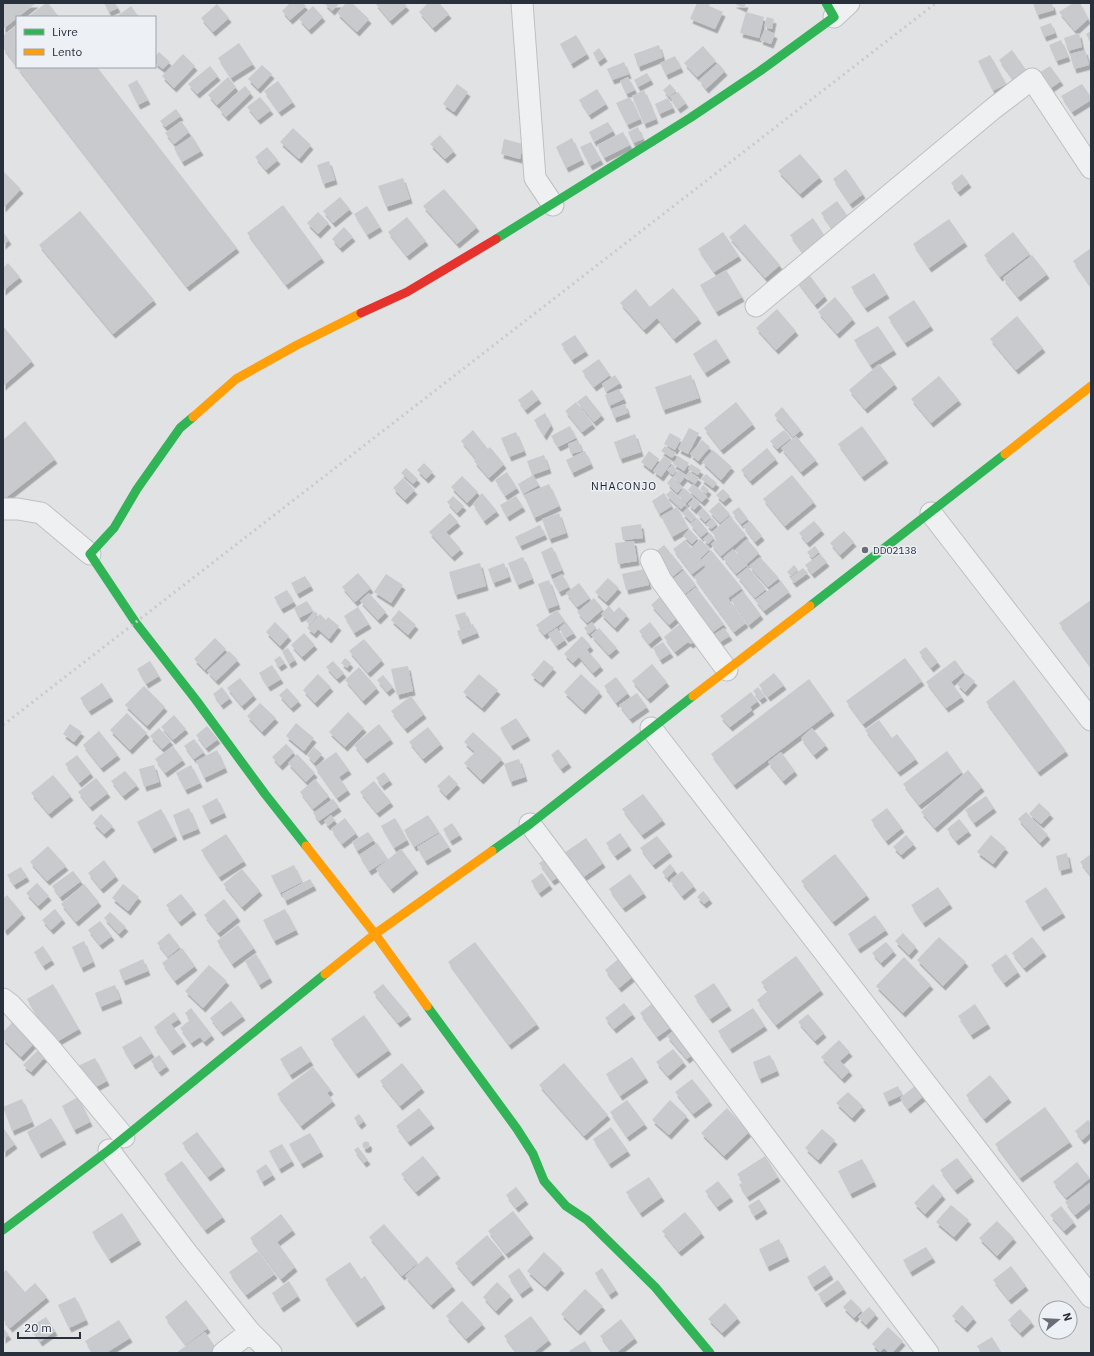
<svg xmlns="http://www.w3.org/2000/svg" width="1094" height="1356" viewBox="0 0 1094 1356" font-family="'IBM Plex Sans',sans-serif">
	<defs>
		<filter id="shadow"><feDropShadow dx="2.5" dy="4.5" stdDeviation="0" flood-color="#0004"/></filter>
	</defs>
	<rect width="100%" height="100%" fill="#e0e2e4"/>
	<path fill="#c8cacd" filter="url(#shadow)" d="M3,3H36L3,29Z
		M46,3H48L59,17H28Z
		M104,3H115L118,8L109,12Z
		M290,3H303L306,6L290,20L282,11Z
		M324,3H340L332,11Z
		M346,3H352L369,19L357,32L337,13Z
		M375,3H404L407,6L390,21Z
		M428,3H439L449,14L433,28L419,12Z
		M697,3H710L709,6L723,12L715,29L690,19Z
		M733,3H746L744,8Z
		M1033,3H1052L1054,10L1037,15Z
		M1073,3H1080L1088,19L1075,31L1059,12Z
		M217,4L229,18L213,32L201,18Z
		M131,6L139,17H116Z
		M313,6L323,17L309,30L299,19Z
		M746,12L764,17L759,38L740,33Z
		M767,17L774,19L772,29L764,27Z
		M1051,23L1055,33L1044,37L1040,27Z
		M17,25V66L3,48V36Z
		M765,29L775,34L771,44L760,40Z
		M1091,31V43L1086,34Z
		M1079,33L1082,47L1068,51L1064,38Z
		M576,35L587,54L571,64L560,44Z
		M1061,40L1068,57L1056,61L1049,45Z
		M239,43L253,64L231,78L218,58Z
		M659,45L663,57L638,67L634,54Z
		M703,46L716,61L697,77L684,63Z
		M599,48L605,57L598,62L593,53Z
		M1012,50L1031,77L1018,86L999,60Z
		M1085,50L1089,65L1074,69L1070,54Z
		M159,52L170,62L163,69L155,63V57Z
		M183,54L195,66L174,88L162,76Z
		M990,55L1006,84L993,91L978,61Z
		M675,56L681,68L666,75L660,63Z
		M624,62L629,74L612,80L607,69Z
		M718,63L725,71L706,89L699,80Z
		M262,65L272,74L258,89L248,79Z
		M210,66L218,76L197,94L188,84Z
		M1050,66L1061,81L1045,92L1034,76Z
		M17,67H97L237,248L187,287Z
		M647,73L651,80L638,87L634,80Z
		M228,77L236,87L217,105L208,95Z
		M628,77L635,90L626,94L620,81Z
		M137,80L148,100L138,105L128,85Z
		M278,81L293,102L279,112L264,91Z
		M457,84L468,92L454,112L443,104Z
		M670,84L676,91L669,97L663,90Z
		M1082,84L1091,97V100L1072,112L1061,96Z
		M245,86L251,93L226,117L219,109Z
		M597,89L606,104L589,115L579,100Z
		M644,90L656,119L644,124L632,96Z
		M678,92L686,103L678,109L670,97Z
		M260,97L271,110L258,120L247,107Z
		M630,97L640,119L627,125L616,103Z
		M668,98L673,108L659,114L655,104Z
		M176,109L181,116L165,127L160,121Z
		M181,121L189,132L174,144L165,133Z
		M608,122L613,131L594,142L589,132Z
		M638,127L643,139L633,143L628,132Z
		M293,128L311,145L299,159L280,142Z
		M623,132L630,145L604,158L597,145Z
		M440,135L454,151L445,159L430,144Z
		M192,136L201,151L182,162L174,148Z
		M572,138L582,160L566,168L556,147Z
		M504,139L523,144L520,159L501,154Z
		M591,142L601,160L590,166L580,147Z
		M267,147L278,160L266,170L255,157Z
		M800,154L820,177L800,194L778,171Z
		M329,161L335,180L323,184L317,165Z
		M846,169L863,194L850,204L833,179Z
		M3,171L21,189L3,208Z
		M962,174L969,183L958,192L951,183Z
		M403,178L410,199L386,207L378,186Z
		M444,189L477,227L457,244L423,206Z
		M340,197L350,209L333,223L323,211Z
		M837,201L849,218L833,230L821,213Z
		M283,205L322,258L286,285L247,233Z
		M367,206L380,227L367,235L354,214Z
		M80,211L154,300L113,334L39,245Z
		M318,212L329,223L318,234L307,223Z
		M407,217L426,241L407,256L388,232Z
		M813,218L826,238L804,254L790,235Z
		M949,219L965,242L929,268L913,244Z
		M745,224L780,265L765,278L729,237Z
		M344,227L353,237L340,248L332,239Z
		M3,232L9,240L3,245Z
		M723,232L739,256L714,272L698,249Z
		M1013,232L1030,254L1000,277L984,255Z
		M1091,248V287L1073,261Z
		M1032,255L1047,274L1018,297L1003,278Z
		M8,263L20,277L3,291V268Z
		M726,270L742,297L716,312L700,285Z
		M808,273L825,296L815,305L797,281Z
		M874,273L887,294L865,308L851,287Z
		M673,288L699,319L674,339L657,318L644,330L620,303L636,289L650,307Z
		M835,297L853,319L837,334L818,312Z
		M914,300L931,326L905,343L888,317Z
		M777,309L796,331L776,350L756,328Z
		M1017,316L1043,348L1016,370L990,339Z
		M3,326L32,361L3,386Z
		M878,326L894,350L870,365L854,340Z
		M575,335L586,351L572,360L561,344Z
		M716,339L728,358L705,373L693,354Z
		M599,359L610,375L594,387L582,371Z
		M879,364L895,384L865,409L849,390Z
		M615,375L620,383L606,392L602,384Z
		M691,375L699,398L663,410L655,387Z
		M939,376L959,400L931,423L911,399Z
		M619,389L624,399L609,406L605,395Z
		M532,390L539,399L525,410L518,400Z
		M586,395L602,415L594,422L577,402Z
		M576,402L593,424L582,432L565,411Z
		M736,402L753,424L721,450L704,428Z
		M625,404L628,413L614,418L611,409Z
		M782,407L801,430L793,437L774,415Z
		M545,413L551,425L544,436L534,420Z
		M25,421L55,459L3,500V440Z
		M570,426L576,438L558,447L551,436Z
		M862,426L886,459L862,477L838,444Z
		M689,428L699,433L688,454L678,449Z
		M473,430L488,449L490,447L504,464L489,478L474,461L476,459L461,441Z
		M784,430L791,438L777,449L770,441Z
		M516,432L524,451L509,457L501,438Z
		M670,433L681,439L675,450L664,444Z
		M635,434L641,452L620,459L614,442Z
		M796,436L816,460L801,472L781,448Z
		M578,440L582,451L571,454L568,444Z
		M702,440L710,447L698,461L690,454Z
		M665,446L676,453L672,458L661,451Z
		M767,448L776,459L750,481L741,470Z
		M713,450L732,467L721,480L702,462Z
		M585,451L591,464L572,473L566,460Z
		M649,451L659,459L651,470L641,462Z
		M544,455L549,469L532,475L527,461Z
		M664,456L672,462L661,477L653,471Z
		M678,456L689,463L684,471L673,464Z
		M424,463L433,472L426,479L417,470Z
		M691,464L701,470L698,475L688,469Z
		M672,465L677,470L673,475L667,470Z
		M406,468L418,479L413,484L401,473Z
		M679,470L686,476L689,471L699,478L695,484L685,477L680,483L673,477Z
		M507,472L517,488L505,496L495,480Z
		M706,474L717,483L713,488L701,479Z
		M533,475L539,485L523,494L518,484Z
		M792,475L814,502L785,526L763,499Z
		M462,476L478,492L467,503L451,487Z
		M672,477L683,487L677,493L667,483Z
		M403,478L415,490L405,500L393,488Z
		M549,484L559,506L534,518L524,495Z
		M693,484L707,496L702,502L688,490Z
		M703,485L709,490L706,494L700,489Z
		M684,488L693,496L686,503L678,495Z
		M723,489L730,496L723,502L716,495Z
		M671,490L686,504L681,509L666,495Z
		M482,493L497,511L484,521L473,504Z
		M664,493L672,506L659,514L652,501Z
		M453,496L464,506L457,513L447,502Z
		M516,496L523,507L507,517L500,505Z
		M694,498L700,503L694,510L688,504Z
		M719,502L730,514L720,523L709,511Z
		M677,507L688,528L672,537L661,516Z
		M739,507L748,519L741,524L732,512Z
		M687,508L696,517L691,522L682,513Z
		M703,508L711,517L705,522L697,514Z
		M450,513L458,522L446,532L461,549L452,557L429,532Z
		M559,513L566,533L549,539L542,519Z
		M730,516L746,535L721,556L711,544L717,539L712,532Z
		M697,518L708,531L701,537L690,524Z
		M712,518L717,524L711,529L706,524Z
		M750,521L762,536L755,542L743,526Z
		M814,521L822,530L807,543L799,533Z
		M641,524L643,538L623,540L621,527Z
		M540,525L545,535L520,546L515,537Z
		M689,529L698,538L692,544L683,536Z
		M844,531L854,542L840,555L830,543Z
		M710,533L714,538L708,544L703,539Z
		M700,539L710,549L700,559L704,565L692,574L673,549L685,540L691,548Z
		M747,539L759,553L747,564L735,550Z
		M634,541L637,561L618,564L615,543Z
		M664,545L683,568L671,578L652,555Z
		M815,546L819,552L812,558L807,552Z
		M552,547L562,570L550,575L541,552Z
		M733,549L747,565L736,574L723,558Z
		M711,550L742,588L728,598L746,623L734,632L694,577L706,567L701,560Z
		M820,554L827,562L812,574L805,565Z
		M523,557L532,579L517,585L508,563Z
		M760,557L779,578L768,587L749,566Z
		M480,563L486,586L455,595L449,572Z
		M504,563L509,577L493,583L488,569Z
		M794,565L798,570L791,576L787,572Z
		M748,567L766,589L755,598L737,576Z
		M803,568L808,573L794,583L790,578Z
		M645,569L649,585L626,590L622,574Z
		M684,570L696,585L680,598L668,583Z
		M358,573L371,588L355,602L342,587Z
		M386,574L403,585L391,603L374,592Z
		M562,574L569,587L559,592L552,580Z
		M305,576L311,586L297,594L291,583Z
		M608,578L619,588L606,602L595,592Z
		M549,580L558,605L547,609L538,584Z
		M781,581L789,592L764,611L755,600Z
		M579,583L590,598L577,607L566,593Z
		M696,587L724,624L708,636L681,599Z
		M287,590L294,602L281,609L274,597Z
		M743,591L761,615L749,625L731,600Z
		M369,593L386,612L378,620L360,601Z
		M662,595L680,615L669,625L651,605Z
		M594,598L603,609L587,623L577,612Z
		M1091,600V667L1059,623Z
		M307,601L313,611L299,618L294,608Z
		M609,606L614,612L619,607L627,615L615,628L601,614Z
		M358,607L369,624L354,633L344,616Z
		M399,610L416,625L408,635L391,620Z
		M557,610L565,621L544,635L536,625Z
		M314,611L318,614L309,624L306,621Z
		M465,612L470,625L460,629L455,615Z
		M320,614L326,620L328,617L339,626L329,639L318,629L314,634L307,628Z
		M687,618L701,636L691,644L688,642L675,652L664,637Z
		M275,622L289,636L280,646L266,632Z
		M566,622L574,633L566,638L559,628Z
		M592,622L596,628L589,634L584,628Z
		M650,622L660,635L649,644L639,631Z
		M473,624L477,633L460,640L457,631Z
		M557,628L565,640L556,646L548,634Z
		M599,628L617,648L609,655L591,635Z
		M724,628L730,636L715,645L710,637Z
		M304,633L315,645L302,657L291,645Z
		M582,636L591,646L587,650L601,666L593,673L579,657L573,663L564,654Z
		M215,638L226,649L205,670L194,659Z
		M364,639L382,660L368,673L349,651Z
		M663,642L671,653L660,660L653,648Z
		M926,647L938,662L931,668L919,652Z
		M288,648L295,660L289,664L282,651Z
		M229,651L238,660L216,681L207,671Z
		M280,656L285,663L279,667L274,660Z
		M345,658L351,663L347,668L341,663Z
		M905,658L922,681L863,724L846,701Z
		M544,660L554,668L541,683L531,675Z
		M955,660L964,672L951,682L962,697L946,708L926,682Z
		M150,661L159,676L146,684L137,669Z
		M333,661L344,673L337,679L326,667Z
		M652,664L667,682L648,699L632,681Z
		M272,665L281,679L268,687L259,673Z
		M408,666L413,691L397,695L391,669Z
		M359,667L377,688L363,701L345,680Z
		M774,673L784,685L768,697L759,685Z
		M318,674L331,687L315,703L303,690Z
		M479,674L498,690L482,708L463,692Z
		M581,674L600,692L583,710L564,692Z
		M966,674L975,681L965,692L957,684Z
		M383,675L393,687L387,692L377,680Z
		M616,677L628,693L616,703L604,686Z
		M240,678L254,695L242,706L227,688Z
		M809,679L832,711L734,785L711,754Z
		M1014,680L1066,751L1038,772L986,702Z
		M102,683L111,697L89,711L80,698Z
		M144,686L165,707L147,726L125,705Z
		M222,687L230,698L221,705L213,694Z
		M758,687L765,696L760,700L753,691Z
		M287,688L299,701L291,708L279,695Z
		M751,692L758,701L750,707L752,710L730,727L720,716Z
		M637,693L647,707L630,719L619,705Z
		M411,696L424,714L405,729L391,711Z
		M260,703L276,718L262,732L247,716Z
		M348,712L364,728L345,747L329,732Z
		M127,713L147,733L130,750L110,730Z
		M174,715L186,729L173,740L161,727Z
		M516,718L528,736L511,746L500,728Z
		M879,720L892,738L897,734L916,759L898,772L865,730Z
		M296,723L314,738L304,751L286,736Z
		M70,724L82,732L74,742L63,734Z
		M379,724L391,739L365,759L354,745Z
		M207,726L218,739L206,748L196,735Z
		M428,727L441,744L423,759L409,742Z
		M159,728L171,741L162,749L150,736Z
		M812,728L826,745L814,755L801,738Z
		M99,731L118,755L101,768L83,745Z
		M473,732L502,759L481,780L464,763L475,752L464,742Z
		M194,739L204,752L194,759L184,746Z
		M286,744L294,752L280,766L272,757Z
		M173,746L183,760L165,773L155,759Z
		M314,747L322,754L314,763L307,755Z
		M558,749L569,763L561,769L551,755Z
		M217,750L225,768L204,778L196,761Z
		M947,751L962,772L919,805L903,784Z
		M336,752L349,770L339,777L348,790L337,798L315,767Z
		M781,752L795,771L783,781L768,762Z
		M297,754L315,773L306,782L288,763Z
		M77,755L91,773L79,783L65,764Z
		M519,759L525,777L510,782L504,764Z
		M154,765L159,782L144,787L139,769Z
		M191,765L200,783L185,790L176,773Z
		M968,770L982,787L935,828L921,812Z
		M125,771L137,785L123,796L111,781Z
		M384,772L390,780L382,786L376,778Z
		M53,775L71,796L49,814L31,793Z
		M449,775L458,784L446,796L437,786Z
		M96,778L108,793L90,807L78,792Z
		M315,779L329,796L313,809L300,792Z
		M374,781L391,802L377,813L360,792Z
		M643,794L663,820L642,835L622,809Z
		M986,796L994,808L974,823L965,810Z
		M217,798L224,813L209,820L202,806Z
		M333,799L339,807L319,821L313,813Z
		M1039,803L1051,814L1041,824L1029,814Z
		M189,808L198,829L181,836L173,815Z
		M887,808L902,828L886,841L871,820Z
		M161,809L175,836L152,849L137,822Z
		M1026,812L1048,835L1040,843L1018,819Z
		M101,814L113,826L104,834L93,823Z
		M331,815L335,820L328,826L324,821Z
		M428,815L439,832L414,847L404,830Z
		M345,818L356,833L342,844L331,829Z
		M395,818L407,840L394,848L381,826Z
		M959,819L969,831L956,841L947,829Z
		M452,823L460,835L450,841L443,829Z
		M368,832L374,840L357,851L352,842Z
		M440,833L449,847L425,861L417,847Z
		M620,833L629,846L615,856L606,843Z
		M226,834L244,861L219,877L201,850Z
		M906,835L914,844L901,855L893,847Z
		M991,835L1006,848L993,864L977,852Z
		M657,836L670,852L653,865L640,848Z
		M586,838L603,863L582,878L564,853Z
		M377,843L388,859L369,871L359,855Z
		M48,846L66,866L47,881L30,862Z
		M401,849L416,869L391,889L376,869Z
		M1067,853L1070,868L1059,871L1056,856Z
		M835,854L867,895L833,922L801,881Z
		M1091,854V876L1080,862Z
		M547,858L560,876L552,881L539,863Z
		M104,860L116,876L101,889L88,873Z
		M670,864L675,870L667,878L662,872Z
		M294,865L302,882L280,893L271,876Z
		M21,867L27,877L14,885L7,875Z
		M242,869L260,891L242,907L223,884Z
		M73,871L81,881L60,897L52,886Z
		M682,871L694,886L682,896L670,880Z
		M542,873L550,885L539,893L531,881Z
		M630,874L644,893L623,908L609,889Z
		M310,879L314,886L285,901L282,894Z
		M37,883L49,896L38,906L26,893Z
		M84,884L99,902L76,922L61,904Z
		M123,884L139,897L128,911L112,898Z
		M938,887L950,904L923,923L911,905Z
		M1046,887L1063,913L1041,927L1025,901Z
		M703,891L710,899L704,904L697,897Z
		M181,894L194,910L179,922L166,905Z
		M7,895L23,914L5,931L3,928V899Z
		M224,899L238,917L218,933L204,915Z
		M55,909L63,919L51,930L42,920Z
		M285,909L296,930L274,941L263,920Z
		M110,912L126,927L119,934L104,918Z
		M875,915L886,930L858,949L848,934Z
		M100,921L112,936L100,945L88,930Z
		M238,925L254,948L232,964L217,941Z
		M169,933L180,947L168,957L157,943Z
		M903,933L916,947L909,955L895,941Z
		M939,937L966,962L943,986L917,960Z
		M1032,937L1044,952L1024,968L1012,953Z
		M84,941L93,962L81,968L72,947Z
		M475,942L537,1024L509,1045L448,962Z
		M886,942L894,951L881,963L872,953Z
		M43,946L52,960L43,966L34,952Z
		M182,948L195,966L175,981L162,963Z
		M256,954L270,978L259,985L245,961Z
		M1006,954L1018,972L1004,983L991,965Z
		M622,956L636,974L619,988L605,970Z
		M796,956L821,990L776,1025L757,1000L768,991L761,982Z
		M904,957L931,985L903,1013L876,986Z
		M143,959L148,971L123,981L119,970Z
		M209,965L227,981L203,1008L185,991Z
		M714,983L729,1006L710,1019L694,996Z
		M53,984L79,1029L53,1044L27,999Z
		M383,984L409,1015L398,1023L373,992Z
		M115,985L120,999L100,1007L95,993Z
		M659,998L677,1023L657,1037L640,1013Z
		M231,1001L243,1016L221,1032L210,1018Z
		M624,1003L633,1014L614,1029L605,1018Z
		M975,1004L988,1024L971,1035L958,1016Z
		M191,1008L212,1035L204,1042L200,1037L191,1043L180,1028L190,1020L185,1013Z
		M753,1008L765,1026L730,1049L718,1031Z
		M174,1012L179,1019L171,1024L184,1042L171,1051L154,1027Z
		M808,1014L824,1033L815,1041L798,1022Z
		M364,1015L389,1050L356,1074L331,1039Z
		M17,1018L38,1039L21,1057L3,1039V1032Z
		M678,1027L698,1050L687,1059L667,1036Z
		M141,1036L152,1053L133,1065L122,1047Z
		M839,1040L850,1052L840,1061L850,1071L842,1079L821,1057Z
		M301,1046L311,1061L290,1075L280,1059Z
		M673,1049L684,1062L668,1076L656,1062Z
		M37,1051L45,1057L31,1072L23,1065Z
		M159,1055L167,1066L159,1072L151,1061Z
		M770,1055L777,1071L759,1079L753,1062Z
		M632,1057L646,1078L620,1096L606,1074Z
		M95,1058L107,1081L90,1090L78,1066Z
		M402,1063L422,1088L400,1106L380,1081Z
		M564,1063L608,1115L584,1136L539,1085Z
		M313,1067L331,1090L327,1093L333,1101L301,1126L277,1094Z
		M990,1075L1009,1098L984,1119L966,1095Z
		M692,1079L710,1101L693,1114L675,1092Z
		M916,1085L925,1095L908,1109L900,1098Z
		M898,1086L902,1095L887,1102L883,1093Z
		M848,1092L863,1106L852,1118L836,1103Z
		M78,1097L90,1122L74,1130L62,1106Z
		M22,1099L32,1122L12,1131L3,1107Z
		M627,1100L645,1124L627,1137L610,1112Z
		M670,1100L687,1116L669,1135L652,1120Z
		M1045,1107L1070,1142L1020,1178L995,1144Z
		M419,1108L432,1124L408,1142L396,1126Z
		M727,1108L749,1132L724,1156L701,1133Z
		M359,1114L364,1121L359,1125L354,1118Z
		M51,1118L64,1140L39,1154L27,1132Z
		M1088,1120L1091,1123V1132L1082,1140L1075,1131Z
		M611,1127L628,1151L609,1164L593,1139Z
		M3,1129H4L15,1144L3,1153Z
		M822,1129L835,1140L818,1160L805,1148Z
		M197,1132L223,1166L208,1177L182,1143Z
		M310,1133L321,1152L301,1164L289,1144Z
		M362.5 1145a3.5 3.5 0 1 1 7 0a3.5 3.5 0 1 1-7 0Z
		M282,1144L292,1161L279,1169L269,1151Z
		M358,1147L368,1160L364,1163L354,1150Z
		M423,1156L438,1174L416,1192L401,1174Z
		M765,1156L778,1177L747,1197L739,1185L743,1182L737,1174Z
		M957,1158L972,1177L955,1190L940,1170Z
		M862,1159L874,1182L850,1194L838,1171Z
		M182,1161L223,1217L205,1230L164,1174Z
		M1077,1162L1090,1178L1066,1198L1053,1182Z
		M266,1164L273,1175L262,1182L256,1171Z
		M649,1177L662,1197L640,1213L626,1192Z
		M718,1181L731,1197L717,1207L705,1191Z
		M1091,1182V1202L1075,1215L1065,1202Z
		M933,1184L943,1195L925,1214L914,1203Z
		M516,1187L526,1200L516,1208L506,1195Z
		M759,1199L765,1209L754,1216L748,1206Z
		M951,1205L969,1220L954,1237L936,1222Z
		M1061,1206L1074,1222L1064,1231L1050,1215Z
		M513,1211L531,1234L506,1254L488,1231Z
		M685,1212L702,1233L679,1252L662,1231Z
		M122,1213L139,1240L109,1259L92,1232Z
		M281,1214L293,1230L277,1242L295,1267L281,1279L250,1238Z
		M997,1221L1014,1238L997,1256L979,1238Z
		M384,1224L418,1263L402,1276L369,1237Z
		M487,1235L503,1254L471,1282L455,1263Z
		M779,1239L787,1257L767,1267L759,1249Z
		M926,1247L933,1258L910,1272L903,1260Z
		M258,1251L275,1274L246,1295L229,1272Z
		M544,1252L562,1269L545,1287L527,1271Z
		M427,1256L453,1286L431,1305L405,1276Z
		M350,1262L361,1279L365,1276L383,1304L355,1323L325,1279Z
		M825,1265L831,1275L813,1287L807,1277Z
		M1011,1266L1026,1286L1009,1300L993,1280Z
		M519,1268L531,1286L520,1294L508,1276Z
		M602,1268L616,1290L609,1295L595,1273Z
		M6,1270L25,1292L35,1283L47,1297L10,1328L3,1319V1273Z
		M838,1280L844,1289L824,1303L818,1294Z
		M289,1281L298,1296L281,1308L272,1293Z
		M497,1282L511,1296L496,1311L483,1297Z
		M585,1289L603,1306L578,1331L561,1314Z
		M75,1297L86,1320L69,1328L58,1305Z
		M851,1299L862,1310L854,1318L843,1307Z
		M186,1300L208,1328L186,1345L165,1317Z
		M462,1301L483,1324L466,1339L446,1316Z
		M725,1303L738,1318L722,1333L708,1319Z
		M962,1305L974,1318L965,1328L952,1316Z
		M869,1307L876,1314L866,1325L858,1317Z
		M1020,1309L1032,1322L1020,1333L1008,1320Z
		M531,1316L549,1340L533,1353H517L504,1336Z
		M46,1317L55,1331L40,1342L30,1327Z
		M621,1319L635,1338L616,1353H613L600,1336Z
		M119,1320L130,1338L106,1353H92L85,1341Z
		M888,1327L903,1341L892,1353H889L884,1348L880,1352L872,1344Z
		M3,1328L9,1335L3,1339Z
		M205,1332L216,1348L209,1353H176Z
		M992,1337L1000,1351L997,1353H981L977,1346Z
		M585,1341L592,1353H570L569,1351Z"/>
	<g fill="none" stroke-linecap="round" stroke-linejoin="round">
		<g stroke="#bec0c2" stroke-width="23">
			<path id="street" d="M522,3L535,178L553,205
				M834,17L849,3
				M756,306L994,108L1032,79L1091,168
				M3,509H18L41,513L90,554
				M931,513L1091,720
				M651,560L661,580L727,670
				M651,728L1091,1297
				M530,824L928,1353
				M3,999L11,1005L45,1042L124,1137
				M109,1150L187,1253L250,1332L271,1353
				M223,1353L250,1332"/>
		</g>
		<use href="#street" stroke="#eff0f1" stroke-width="21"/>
		<path stroke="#30b455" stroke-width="9" d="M496,239L690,118L760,71L834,17L826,3
			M193,417L180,428L137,489L114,528L90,554L136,623L196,700L265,794L306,846
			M810,606L1005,454
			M492,851L530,824L693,696
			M427,1006L517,1129L533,1154L544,1181L566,1206L587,1220L655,1287L710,1353
			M3,1230L109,1150L325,974"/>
		<path stroke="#ff9f0a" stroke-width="9" d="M193,417L236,379L297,345L361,313
			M1005,454L1091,386
			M693,696L810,606
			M306,846L375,934L427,1006
			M325,974L375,934L492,851"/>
		<path stroke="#e5322d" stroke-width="9" d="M361,313L407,292L496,239"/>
		<path stroke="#c8cacc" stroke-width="3" stroke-dasharray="2 4" stroke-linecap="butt" d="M3,725L936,3"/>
	</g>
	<circle fill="#686e77" stroke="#edf0f4" stroke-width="1.5" cx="865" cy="550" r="4"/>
	<g text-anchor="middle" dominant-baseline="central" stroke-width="3" stroke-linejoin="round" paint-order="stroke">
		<g font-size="10" fill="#28303c" stroke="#edf0f4" text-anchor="start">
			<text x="873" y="550">DD02138</text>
		</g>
		<g font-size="11" letter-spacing="1" fill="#1a212d" stroke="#edf0f4">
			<text x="624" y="486">NHACONJO</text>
		</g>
	</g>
	<rect width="1094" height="1356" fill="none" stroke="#28303c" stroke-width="8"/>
	<rect x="16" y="16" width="140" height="52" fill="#edf0f4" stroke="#9ea3aa"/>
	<rect x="24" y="29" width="20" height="6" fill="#30b455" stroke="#9ea3aa"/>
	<text x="52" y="36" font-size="12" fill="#28303c">Livre</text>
	<rect x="24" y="49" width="20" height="6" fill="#ff9f0a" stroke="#9ea3aa"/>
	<text x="52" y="56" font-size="12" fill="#28303c">Lento</text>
	<g transform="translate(1058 1320) rotate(72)"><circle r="19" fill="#edf0f4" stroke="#9ea3aa"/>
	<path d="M0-3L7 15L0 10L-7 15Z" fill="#686e77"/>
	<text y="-6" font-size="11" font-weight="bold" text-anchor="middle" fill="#28303c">N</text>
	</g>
	<path d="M18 1332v6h62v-6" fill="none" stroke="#28303c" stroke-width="2"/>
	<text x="24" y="1332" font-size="12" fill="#28303c" stroke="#edf0f4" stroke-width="3" paint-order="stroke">20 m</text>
</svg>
